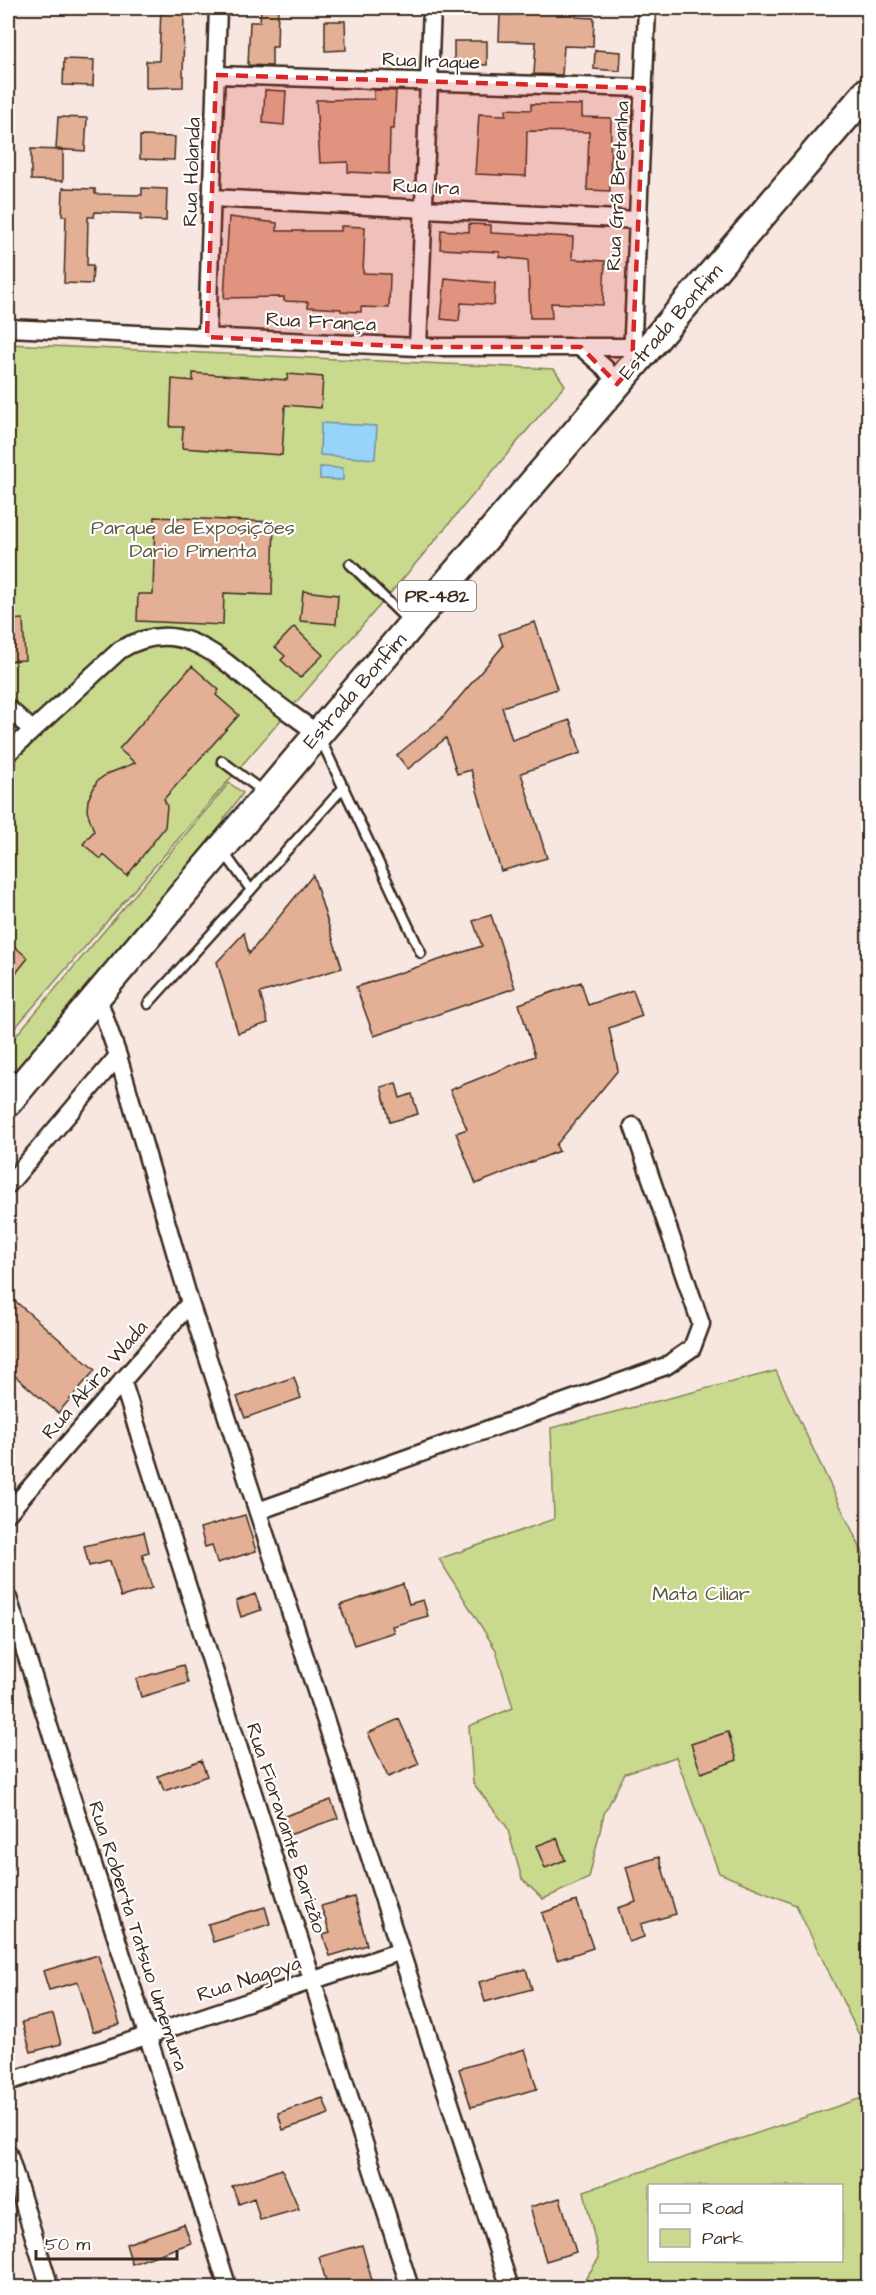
<svg xmlns="http://www.w3.org/2000/svg" width="876" height="2295" viewBox="0 0 876 2295" font-family="'Architects Daughter',sans-serif">
	<rect width="100%" height="100%" fill="#f7e7e0"/>
	<filter id="ink" filterUnits="userSpaceOnUse"><feTurbulence type="fractalNoise" baseFrequency=".0167" numOctaves="2"/><feDisplacementMap in="SourceGraphic" scale="12" xChannelSelector="R" yChannelSelector="G"/><feConvolveMatrix kernelMatrix="1 2 1 2 8 2 1 2 1" color-interpolation-filters="sRGB"/></filter>
	<g filter="url(#ink)">
		<path fill="#c9da8e" stroke="#828256" stroke-width="1.5" fill-rule="evenodd" d="M8,344L554,369L565,385L406,575L8,1036Z
			M229,783L243,793L224,819L225,826L8,1082V1045Z
			M776,1371L868,1564V2053L796,1905L719,1873L676,1757L625,1773L604,1814L589,1878L543,1899L522,1879L507,1827L473,1783L469,1726L513,1708L496,1650L439,1559L554,1519L551,1428Z
			M868,2096V2287H580L599,2258L584,2191ZM650,2186H842V2260H650Z"/>
		<path fill="#98d4f9" stroke="#7390a1" stroke-width="1.5" d="M321,423L377,426L375,459L320,455Z
			M320,467L343,468V480L320,479Z"/>
		<path fill="#e3b096" stroke="#3b2a1e" stroke-width="1.5" d="M161,8H184L183,87L146,88V61H159Z
			M261,8H278L277,47H272V66L248,65L250,22H260Z
			M514,8H576V17L594,18L593,47L564,46L562,75L534,74L536,42L499,41L500,14L513,15Z
			M325,21H345L346,50L325,51Z
			M454,41H487V65H454Z
			M595,50L621,52L620,71L594,69Z
			M64,59L94,60L93,86L63,85Z
			M265,90L286,91L284,125L263,123Z
			M374,90L396,91L394,129H390L389,174L348,172V162L320,163L316,100L374,99Z
			M531,104L582,105V117L611,118L610,191L587,190L589,132L527,131L526,176L475,174L479,114L506,115V109L531,110Z
			M58,117L87,118L85,151L56,149Z
			M140,136L175,137L174,160L140,159Z
			M31,149L63,150V181L31,180Z
			M63,188L95,189V194L142,195V188L167,189L166,221L140,220L141,214L95,212L94,217H88L87,265H93L92,284L64,283L66,216H62Z
			M229,217L277,223V231H341V226L365,227L363,273L390,274L389,308L361,307V312L341,311V309L308,307V302L284,301V297L224,298Z
			M469,224L491,225V233L573,237L572,259L605,261L603,305L551,303L552,318H530L528,260L499,257L500,252L440,249L441,230L469,232Z
			M445,278L495,283L494,305L461,303L459,321L441,319Z
			M193,373L287,380L288,374L323,377L321,408L285,405L282,455L182,448L183,427H170L172,379L193,381Z
			M155,517L274,522L272,595L224,593L223,625L137,621L138,594H153Z
			M303,591L338,595L336,624L300,621Z
			M23,619L25,660L8,661V620Z
			M535,622L557,689L502,707L512,740L570,720L581,753L521,773L547,858L501,871L471,770L457,774L446,738L408,769L397,755L441,719L503,646L499,634Z
			M294,627L323,655L300,678L281,660L285,656L275,647Z
			M192,666L219,690L216,695L239,715L164,799L167,806L165,827L127,876L104,855L101,859L83,844L94,831L87,811L88,800L97,781L107,774L135,763L119,749Z
			M313,875L342,968L260,993L268,1023L238,1033L217,962L244,933L249,954Z
			M491,915L515,988L374,1036L356,987L482,946L473,921Z
			M8,941L28,958L8,983Z
			M581,982L588,1005L633,990L642,1016L609,1028L618,1070L556,1145L559,1151L476,1184L456,1133L467,1129L450,1090L535,1056L519,1004Z
			M396,1083L400,1098L412,1094L418,1114L390,1122L381,1087Z
			M8,1295L95,1370L58,1413L8,1370Z
			M294,1377L301,1398L245,1418L237,1397Z
			M245,1515L256,1551L217,1563L212,1545L205,1547L200,1528Z
			M144,1532L149,1552L142,1554L152,1588L121,1597L110,1561L89,1566L84,1546Z
			M403,1584L409,1604L423,1600L428,1616L392,1626L394,1632L354,1645L340,1605Z
			M255,1594L261,1610L241,1617L236,1601Z
			M183,1665L188,1683L141,1697L136,1679Z
			M399,1719L419,1764L388,1777L368,1733Z
			M728,1732L737,1760L701,1773L691,1744Z
			M201,1760L207,1776L164,1791L158,1776Z
			M331,1800L338,1818L289,1835L282,1817Z
			M557,1838L565,1860L545,1868L536,1846Z
			M659,1857L676,1914L641,1924L644,1937L629,1942L618,1908L636,1902L626,1867Z
			M354,1897L367,1945L330,1956L323,1935L330,1933L321,1906Z
			M577,1901L593,1948L557,1960L542,1913Z
			M265,1907L270,1924L213,1942L208,1924Z
			M98,1955L120,2024L93,2032L78,1982L49,1990L43,1971Z
			M526,1969L532,1989L485,2002L479,1982Z
			M53,2014L61,2044L31,2052L22,2022Z
			M525,2049L537,2089L471,2107L459,2069Z
			M323,2098L329,2114L283,2130L278,2113Z
			M282,2169L299,2209L260,2220L254,2198L239,2204L232,2186Z
			M560,2198L576,2252L546,2261L530,2207Z
			M184,2224L191,2243L132,2264L126,2244Z
			M362,2245L374,2288H328L319,2257Z"/>
		<g fill="none" stroke-linecap="round" stroke-linejoin="round">
			<g stroke="#3b2a1e" stroke-width="13">
				<path id="lane" d="M350,564L410,623
					M320,738L421,953
					M222,761L265,793
					M223,851L251,890
					M148,1004L344,787"/>
			</g>
			<g stroke="#3b2a1e" stroke-width="21">
				<path id="street" d="M216,75L644,88
					M212,198L637,220
					M8,328L418,347H633
					M207,337L218,8
					M418,347L432,8
					M581,347L605,368L617,384
					M632,357L647,8
					M8,708L31,729
					M8,753L120,650C179,615 219,656 262,692C280,707 300,720 318,734
					M97,995L118,1056L190,1303L510,2288
					M8,1185L118,1056
					M122,1380L410,2288
					M258,1511L666,1366L692,1348L701,1324L633,1126
					M8,1513L190,1303
					M8,1598L228,2288
					M8,2082L401,1951
					M8,2153L50,2288"/>
			</g>
			<g stroke="#3b2a1e" stroke-width="32">
				<path id="primary" d="M8,1102L318,734L868,91"/>
			</g>
			<use href="#lane" stroke="#fff" stroke-width="8"/>
			<use href="#street" stroke="#fff" stroke-width="16"/>
			<use href="#primary" stroke="#fff" stroke-width="27"/>
		</g>
	</g>
	<path fill="#d62828" fill-opacity="0.2" stroke="#d62828" stroke-width="4.5" stroke-dasharray="12 8" stroke-linejoin="round" d="M216,75L644,88L632,367L617,384L581,347H418L207,337Z"/>
	<g text-anchor="middle" dominant-baseline="central" stroke-width="4.5" stroke-linejoin="round" paint-order="stroke">
		<rect fill="#fff" stroke="#766a62" stroke-width="1.5" x="398" y="581" width="78" height="30" rx="4.5"/>
		<g font-size="18" font-weight="bold" fill="#3b2a1e">
			<text x="437" y="596">PR-482</text>
		</g>
		<g font-size="20" fill="#3b2a1e" stroke="#fff">
			<text transform="translate(431 61) rotate(2)">Rua Iraque</text>
			<text transform="translate(192 172) rotate(-88)">Rua Holanda</text>
			<text transform="translate(618 186) rotate(-87)">Rua Grã Bretanha</text>
			<text transform="translate(426 187) rotate(3)">Rua Ira</text>
			<text transform="translate(321 322) rotate(3)">Rua França</text>
			<text transform="translate(671 322) rotate(-49)">Estrada Bonfim</text>
			<text transform="translate(355 691) rotate(-49)">Estrada Bonfim</text>
			<text transform="translate(95 1380) rotate(-49)">Rua Akira Wada</text>
			<text transform="translate(286 1828) rotate(72)">Rua Fioravante Barizão</text>
			<text transform="translate(138 1936) rotate(72)">Rua Roberta Tatsuo Umemura</text>
			<text transform="translate(249 1979) rotate(-18)">Rua Nagoya</text>
		</g>
		<g font-size="20" fill="#5e563a" stroke="#fff">
			<text x="193" y="528">Parque de Exposições<tspan x="193" dy="23">Dario Pimenta</tspan></text>
			<text x="701" y="1594">Mata Ciliar</text>
		</g>
	</g>
	<rect width="876" height="2295" fill="none" stroke="#fff" stroke-width="30"/>
	<rect x="15" y="15" width="846" height="2265" fill="none" stroke="#3b2a1e" stroke-width="2" filter="url(#ink)"/>
	<rect x="648" y="2184" width="195" height="78" fill="#ffffff" stroke="#b1aaa5" stroke-width="1.5"/>
	<rect x="660" y="2204" width="30" height="9" fill="#ffffff" stroke="#b1aaa5" stroke-width="1.5"/>
	<text x="702" y="2214" font-size="18" fill="#3b2a1e">Road</text>
	<rect x="660" y="2229" width="30" height="18" fill="#c9da8e" stroke="#b1aaa5" stroke-width="1.5"/>
	<text x="702" y="2244" font-size="18" fill="#3b2a1e">Park</text>
	<path d="M36 2250v9h141v-9" fill="none" stroke="#3b2a1e" stroke-width="3"/>
	<text x="45" y="2250" font-size="18" fill="#3b2a1e" stroke="#ffffff" stroke-width="4.5" paint-order="stroke">50 m</text>
</svg>
